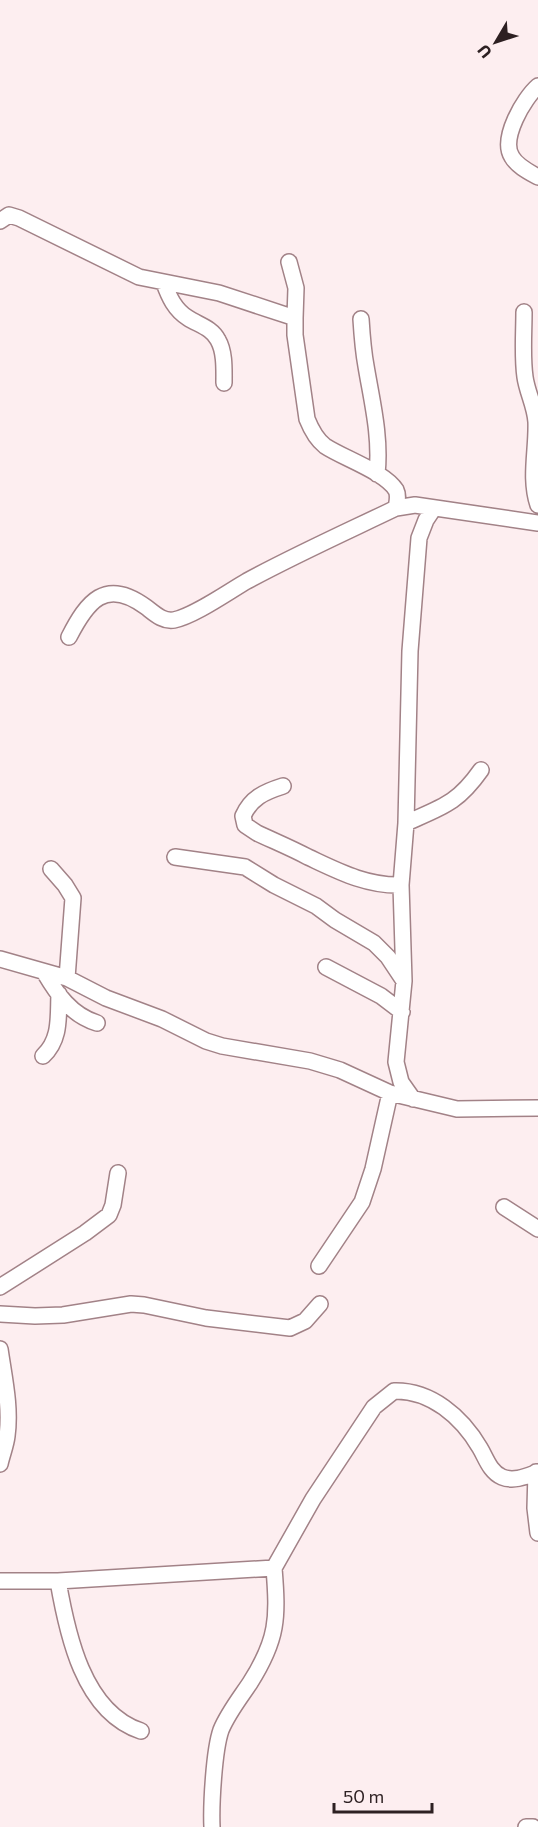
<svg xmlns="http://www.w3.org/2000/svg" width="538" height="1827" viewBox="0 0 538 1827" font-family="Commissioner,sans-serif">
	<rect width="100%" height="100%" fill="#fdeef0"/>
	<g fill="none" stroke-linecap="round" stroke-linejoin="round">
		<g stroke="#a28287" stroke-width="18">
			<path id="minor" d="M538,86C524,98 500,139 512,157C517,166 529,172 538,177
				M0,221L9,215L19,218L139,277L219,293L295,318V335L307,419C311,429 316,439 325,446C343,458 385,472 396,490C399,496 397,502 396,508
				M289,262L296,288L295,318
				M164,283C169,297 175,310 188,318C199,325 212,328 218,340C225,352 224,370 224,383
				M524,312C524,333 522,356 525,377C527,392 535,406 536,422C537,450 529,478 538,505
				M361,319C362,335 363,350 366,366C372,402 381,437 377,474
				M69,637C87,602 105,577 146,607C154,613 163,622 174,620C194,616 228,592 247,581C295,555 346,532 396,508L415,505L538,523
				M283,786C264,792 251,798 243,816L245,825L257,833C274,841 291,848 308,857C338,871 366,886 401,885
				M406,823C442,807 457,804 481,770
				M175,857L245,867L274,885L316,906L335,920L374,943L388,957L404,981
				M51,869L65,885L73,898L67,978
				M0,959L67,978L106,998L162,1019L206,1041L222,1046L310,1061L340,1070L390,1093L457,1109L538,1108
				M326,967L381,996L402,1012
				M44,972C57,994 71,1015 97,1023
				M43,1056C61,1039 58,1017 59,994
				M413,1099L401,1082L396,1062L404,981L401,885L406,823L410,651L419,538L426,520L434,508
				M504,1207L538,1229
				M319,1266L362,1202L373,1169L390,1093
				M0,1287L85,1233L109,1215L113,1205L118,1173
				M0,1314L35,1316L63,1315L131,1304L144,1305L206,1318L290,1328L305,1321L320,1304
				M0,1349C4,1377 11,1407 7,1436C6,1445 2,1455 0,1464
				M536,1472L535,1508L538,1533
				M0,1581H58L274,1568L313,1499L374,1407L394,1391C431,1390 462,1417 480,1448C486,1458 490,1472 502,1477C514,1482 527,1476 538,1472
				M58,1581C67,1633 83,1712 141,1731
				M212,1827C211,1805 214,1750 221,1730C228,1713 240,1698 250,1683C278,1639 278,1618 274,1568
				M526,1827H533"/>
		</g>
		<use href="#minor" stroke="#fff" stroke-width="15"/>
	</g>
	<g transform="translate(496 42) rotate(231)" stroke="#fdeef0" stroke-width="4.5" paint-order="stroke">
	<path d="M0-4.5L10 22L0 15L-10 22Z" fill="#2d2022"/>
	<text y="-9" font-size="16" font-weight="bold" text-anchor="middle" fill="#2d2022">U</text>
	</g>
	<path d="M334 1803v9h98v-9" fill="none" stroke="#2d2022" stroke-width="3"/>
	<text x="343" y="1803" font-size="18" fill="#2d2022" stroke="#fdeef0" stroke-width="4.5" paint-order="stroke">50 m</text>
</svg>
